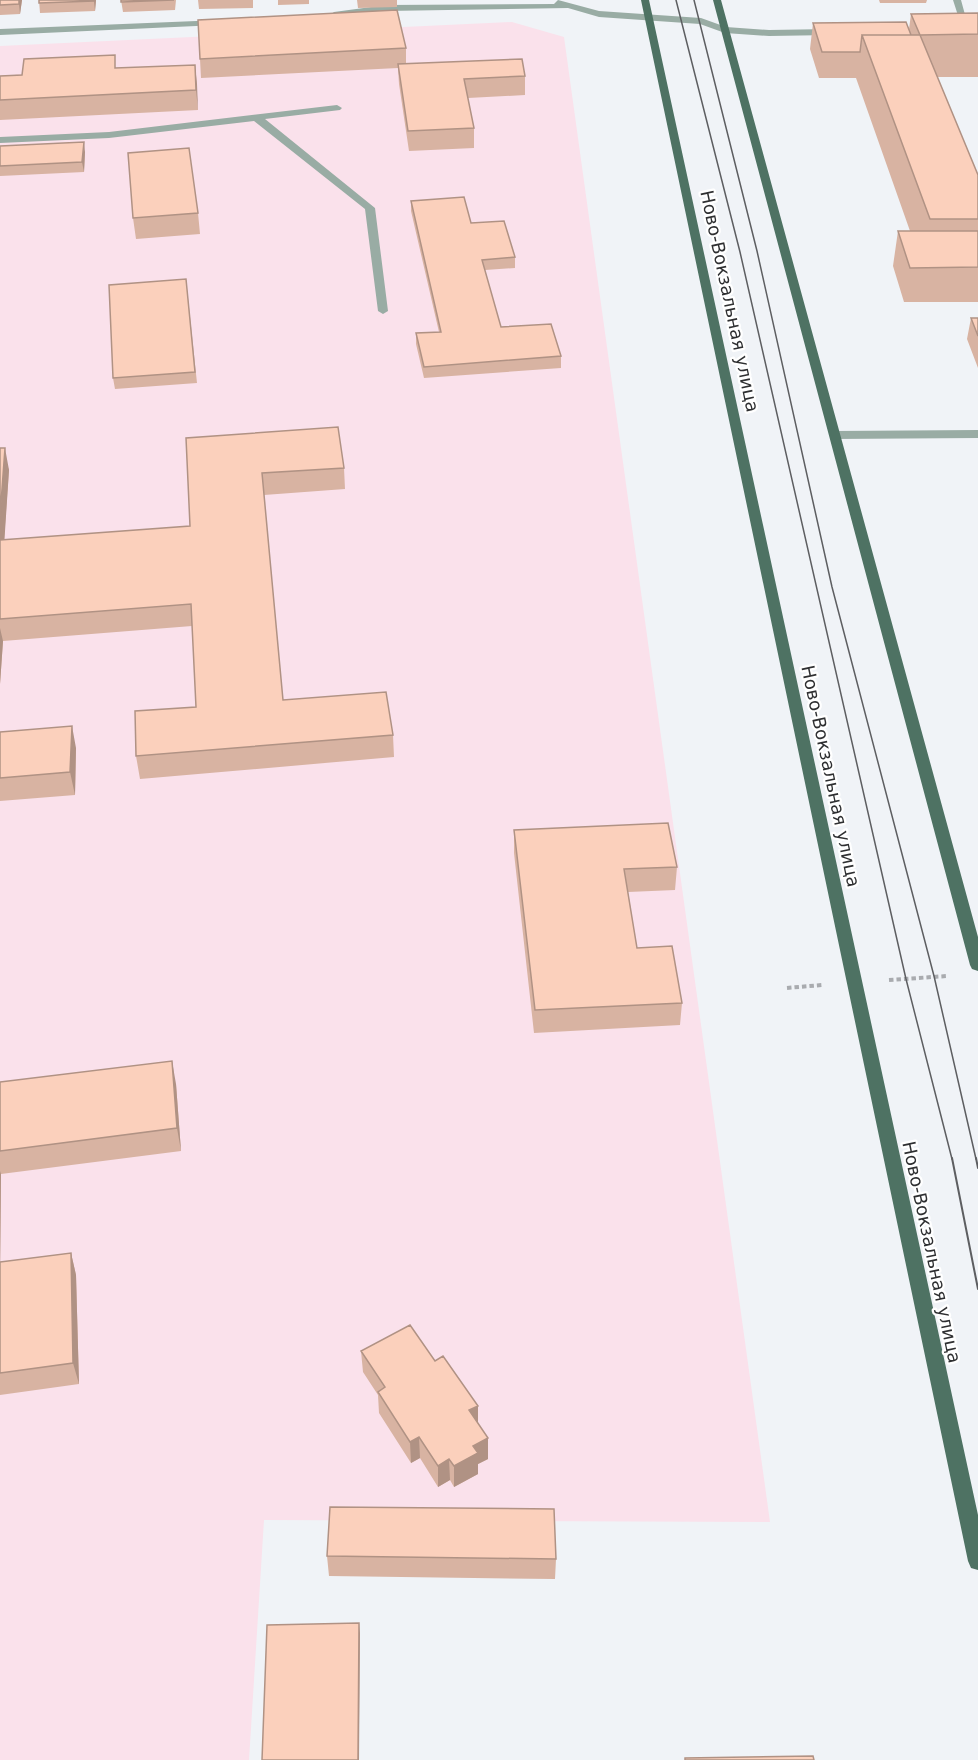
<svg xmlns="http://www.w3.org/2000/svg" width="978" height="1760" viewBox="0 0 978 1760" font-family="'DejaVu Sans',sans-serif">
	<rect width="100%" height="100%" fill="#f0f3f7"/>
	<path fill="#fae1eb" d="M512,22L564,37L770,1522L264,1520L249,1760H0V46Z"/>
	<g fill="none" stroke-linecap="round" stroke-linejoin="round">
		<path stroke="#a9abaf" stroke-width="4" stroke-dasharray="4.5 3" stroke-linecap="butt" d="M889,980L947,976
			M787,988L822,985"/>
		<path fill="#99aca4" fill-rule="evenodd" d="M558,0L599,11L701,18L726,27L769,30L831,29L835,32L831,35L769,36L725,33L700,24L599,17L568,8L386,11L334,18L330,15L334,12L386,5L554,4Z
			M953,0H961L970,33L963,31Z
			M221,20L222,22L218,25L0,35V29Z
			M337,105L342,108L340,110L265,119L375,208L388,311L383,314L378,311L365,209L254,121L109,138L0,143V137L109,132Z
			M978,430V438L835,439L829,435L835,431Z"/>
		<path fill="#4e7263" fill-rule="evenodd" d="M641,0H649L978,1515V1570L971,1568L968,1561Z
			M713,0H721L978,937V971L972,969L970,965Z"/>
		<path stroke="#5d5e61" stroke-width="1.5" d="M676,0L740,252L906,979L952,1159
			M694,0L757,251L832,587L934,976L976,1159"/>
		<path stroke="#5d5e61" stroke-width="2" d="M952,1158L978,1289
			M976,1158L978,1168"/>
	</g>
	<path fill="#d8b3a2" d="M0,0H22L20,14L0,15Z
		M39,0H96L95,11L40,13Z
		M121,0H176L175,10L123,12Z
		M198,0H253V8L199,9Z
		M278,0H309V4L278,5Z
		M357,0H397V7L358,8Z
		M879,0H927L926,3H880Z
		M978,13V77H937L978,175V302H904L893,266L898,231H910L856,78H819L810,49L813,23L909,29L911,14Z
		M406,48V64L525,76V95L468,98L474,128V148L409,151L399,84L398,68L201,78L200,59Z
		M195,65L198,110L0,120V76L117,68Z
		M0,146L85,152L84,172L0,176Z
		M411,201L471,223L515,257V268L485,270L501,327L561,356V368L424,378L416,344V333L439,332L411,211Z
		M198,213L200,234L136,239L133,218Z
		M186,279L197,383L115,389L113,378Z
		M971,318H978V368L967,339Z
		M186,438L344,468L345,489L264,495L283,700L393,735L394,757L140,779L136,756L196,707L192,626L3,641L0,684V448L9,470L4,540L190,526Z
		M0,732L76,748L75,795L0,801Z
		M514,830L677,867L675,890L628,892L637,948L682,1003L680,1025L534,1033L514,853Z
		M0,1082L176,1084L181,1151L1,1174L0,1262L71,1253L76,1275L79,1384L0,1395Z
		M361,1351L478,1423L488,1459L478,1464V1474L454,1487L450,1480L438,1487L420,1458L411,1463L379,1413L378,1395L363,1372Z
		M327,1556L556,1559L555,1579L329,1576Z"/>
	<path fill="#b09284" d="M19,0H22L20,14L19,4Z
		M94,0H96L95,11L94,1Z
		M195,65L197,84L198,110L196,90Z
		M84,142L85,152L84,172L82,162Z
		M5,448L9,470L3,562L0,548V517Z
		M0,628L3,641L0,684Z
		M72,726L76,748L75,795L70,772Z
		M172,1061L176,1084L181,1151L177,1128Z
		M0,1171L1,1174L0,1284Z
		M71,1253L76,1275L79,1384L73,1363Z
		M478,1406V1427L469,1410Z
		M419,1437L420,1458L411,1463L410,1442Z
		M488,1438V1459L478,1464V1474L454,1487V1466L473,1446Z
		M449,1459L450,1480L438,1487V1466Z
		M359,1623L360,1633L359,1760H358Z"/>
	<path fill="#fbd0bc" stroke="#b09284" stroke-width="1.5" d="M0,0H19V4L0,5Z
		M39,0H94V1L39,3Z
		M121,0H174L121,2Z
		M397,10L406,48L200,59L198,20Z
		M978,13V34L920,35L911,14Z
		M906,22L911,35H862L860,52H822L813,23Z
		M862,35H920L978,175V219H930Z
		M115,55V68L195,65L196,90L0,100V76L22,75L24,59Z
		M522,59L525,76L464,79L474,128L408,131L398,64Z
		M84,142L82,162L0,166V146Z
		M189,148L198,213L133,218L128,153Z
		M464,197L471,223L504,221L515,257L482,260L501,327L551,324L561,356L424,367L416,333L441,332L411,201Z
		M898,231H978V267L910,268Z
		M186,279L195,372L113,378L109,285Z
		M971,318H978V336Z
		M338,427L344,468L262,473L283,700L386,692L393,735L136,756L135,711L196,707L191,604L0,619V540L190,526L186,438Z
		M0,448H5L0,517Z
		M72,726L70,772L0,778V732Z
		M668,823L677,867L624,869L637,948L672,946L682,1003L535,1010L514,830Z
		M172,1061L177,1128L0,1151V1082Z
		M71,1253L73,1363L0,1373V1262Z
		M410,1325L435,1361L443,1356L478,1406L469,1410L488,1438L473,1446L478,1453L454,1466L449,1459L438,1466L419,1437L410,1442L378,1392L385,1387L361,1351Z
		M330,1507L554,1509L556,1559L327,1556Z
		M359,1623L358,1760H262L267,1625Z
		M813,1756L814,1760H685V1758Z"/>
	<g text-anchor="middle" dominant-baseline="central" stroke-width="4.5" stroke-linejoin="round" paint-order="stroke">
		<g font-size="18" fill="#2e2f31" stroke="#fff">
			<text transform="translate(730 301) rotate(78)">Ново-Вокзальная улица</text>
			<text transform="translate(831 776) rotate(78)">Ново-Вокзальная улица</text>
			<text transform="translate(932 1252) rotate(78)">Ново-Вокзальная улица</text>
		</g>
	</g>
</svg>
